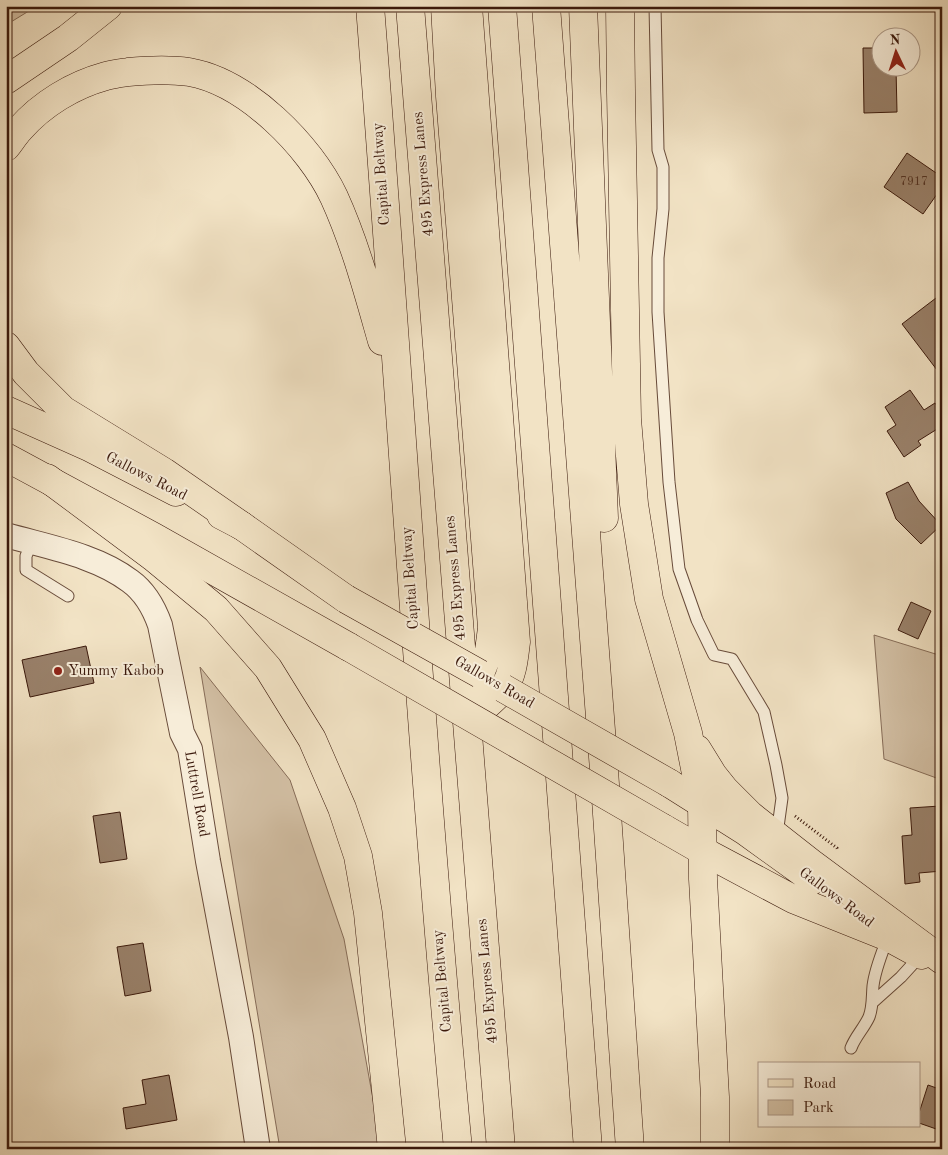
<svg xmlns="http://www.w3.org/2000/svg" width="948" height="1155" viewBox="0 0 948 1155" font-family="'Old Standard TT',serif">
	<rect width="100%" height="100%" fill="#f2e3c5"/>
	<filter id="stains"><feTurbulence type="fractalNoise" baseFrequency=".004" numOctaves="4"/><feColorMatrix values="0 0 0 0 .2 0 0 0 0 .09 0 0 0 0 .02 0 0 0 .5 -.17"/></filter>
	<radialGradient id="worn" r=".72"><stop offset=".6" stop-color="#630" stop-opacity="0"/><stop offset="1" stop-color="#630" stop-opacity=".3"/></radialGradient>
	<path fill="#d3c0a5" stroke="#866c58" d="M6,6H37L6,25Z
		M874,635L942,656V780L884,759Z
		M200,667L290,780L344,939L382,1149H280Z"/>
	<path fill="#9a826c" stroke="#3a180b" d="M863,48H880V68H896L897,112L864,113Z
		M907,153L942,177V187L923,214L884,187Z
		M936,298L942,305V367L937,370L902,324Z
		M910,390L924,410L935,403L942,413V426L918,441L921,445L904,457L887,431L896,425L885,407Z
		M908,482L919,501L941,525L921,544L896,519L886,493Z
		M911,602L931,611L918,639L898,630Z
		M86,646L94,683L30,697L22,660Z
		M940,806L942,831V871L919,873L920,882L905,884L902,836L912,835L910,808Z
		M120,812L127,859L100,863L93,816Z
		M143,943L151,991L125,996L117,947Z
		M169,1075L177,1120L126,1129L123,1108L146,1104L142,1080Z
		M928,1085L942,1090V1131L919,1123V1113Z"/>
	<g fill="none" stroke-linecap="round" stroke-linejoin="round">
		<g stroke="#684b3a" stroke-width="13">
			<path id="lane" d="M655,6L658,150L663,167V209L658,258V312L669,482L679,569L697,620L714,655L732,659L764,712L776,765L782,798L777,834
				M32,542L26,556V570L68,596
				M872,1003L901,977L921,955
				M851,1048C855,1037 864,1028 869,1017C873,1007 872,997 873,986C875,969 882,953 888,937"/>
		</g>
		<g stroke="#684b3a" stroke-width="26">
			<path id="street" d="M6,535C47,547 96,555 130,581C144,591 154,608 160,625L182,733L190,749L208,861L241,1037L258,1149"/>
		</g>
		<g stroke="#3a180b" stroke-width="29">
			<path id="primary" d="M6,410L91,448L176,492
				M6,457L154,537L349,647
				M221,515L242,526L346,599
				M669,783L745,831L813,880
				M663,828L703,851L793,899L888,937L921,955"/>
		</g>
		<g stroke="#3a180b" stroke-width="29">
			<path id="highway" d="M370,6C400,387 422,768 458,1149
				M410,6L501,1149
				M445,6L450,96L491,614L492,628L489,651L480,674L476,696
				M468,6L516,642C514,658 513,674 504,688C498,696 481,710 472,718
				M502,6L588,1149
				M546,6L604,770L630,1149
				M583,6L604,518
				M620,6L621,92L627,419L634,504L649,599L688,733L702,804L703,879L715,1097V1149
				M6,80L68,38L108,6
				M6,147C11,141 15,134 20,129C42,104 73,85 106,76C113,74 121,73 128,72C148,70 169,69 189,72C247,82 310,146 334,197C355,243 368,292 382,341
				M6,346L26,373L63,410L164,472L242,526
				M47,478L153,557L216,609L268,668L312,739L342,808L358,856L368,913L392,1149
				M697,749L713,775L725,790L750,815L811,863L942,960"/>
		</g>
		<path stroke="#3a180b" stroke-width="3" stroke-dasharray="1 2.5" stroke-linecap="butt" d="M795,816L837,848L838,851"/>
		<use href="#lane" stroke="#f7edd9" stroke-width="11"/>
		<use href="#street" stroke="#f7edd9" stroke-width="24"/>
		<use href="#primary" stroke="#f2e3c5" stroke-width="28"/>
		<use href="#highway" stroke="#f2e3c5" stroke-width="28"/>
		<g stroke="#3a180b" stroke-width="29" stroke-linecap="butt">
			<path id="primary-bridge" d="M346,599L480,674
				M349,647L663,828
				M503,688L669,783"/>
		</g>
		<use href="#primary-bridge" stroke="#f2e3c5" stroke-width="28"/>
	</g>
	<circle fill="#8f2418" stroke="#f7edd9" stroke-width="2" cx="58" cy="671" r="5"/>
	<g text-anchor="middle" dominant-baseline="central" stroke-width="4" stroke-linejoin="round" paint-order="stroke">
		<g font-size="12" fill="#523223">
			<text x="914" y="182">7917</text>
		</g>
		<g font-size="15" fill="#3a180b" stroke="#f7edd9">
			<text transform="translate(382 174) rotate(-94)">Capital Beltway</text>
			<text transform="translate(424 174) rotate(-95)">495 Express Lanes</text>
			<text transform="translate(146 477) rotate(27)">Gallows Road</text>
			<text transform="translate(411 578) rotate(-94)">Capital Beltway</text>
			<text transform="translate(456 578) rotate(-95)">495 Express Lanes</text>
			<text transform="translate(494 683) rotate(30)">Gallows Road</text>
			<text transform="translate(196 794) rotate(80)">Luttrell Road</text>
			<text transform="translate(836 898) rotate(37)">Gallows Road</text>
			<text transform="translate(443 981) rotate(-95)">Capital Beltway</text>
			<text transform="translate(488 981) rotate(-95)">495 Express Lanes</text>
		</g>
		<g font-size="15" fill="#3a180b" stroke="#f7edd9" text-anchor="start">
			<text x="68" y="671">Yummy Kabob</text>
		</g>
	</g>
	<rect width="948" height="1155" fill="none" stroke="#f2e3c5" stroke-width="25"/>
	<rect x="8" y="8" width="933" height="1140" fill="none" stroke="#3a180b" stroke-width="2.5"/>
	<rect x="12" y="12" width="923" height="1130" fill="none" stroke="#3a180b"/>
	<rect x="758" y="1062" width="162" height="65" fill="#f7edd9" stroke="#ab9887"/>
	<rect x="768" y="1079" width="25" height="8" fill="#f2e3c5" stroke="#ab9887"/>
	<text x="803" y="1088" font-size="15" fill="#3a180b">Road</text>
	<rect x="768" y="1100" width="25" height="15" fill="#d3c0a5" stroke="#ab9887"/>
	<text x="803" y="1112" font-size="15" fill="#3a180b">Park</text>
	<g transform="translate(896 52) rotate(356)"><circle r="24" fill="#f7edd9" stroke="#ab9887"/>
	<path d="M0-4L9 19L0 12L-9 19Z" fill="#8f2418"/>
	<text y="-8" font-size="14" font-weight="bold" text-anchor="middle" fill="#3a180b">N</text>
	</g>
	<rect width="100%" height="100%" filter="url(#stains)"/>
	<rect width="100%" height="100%" fill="url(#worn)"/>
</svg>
